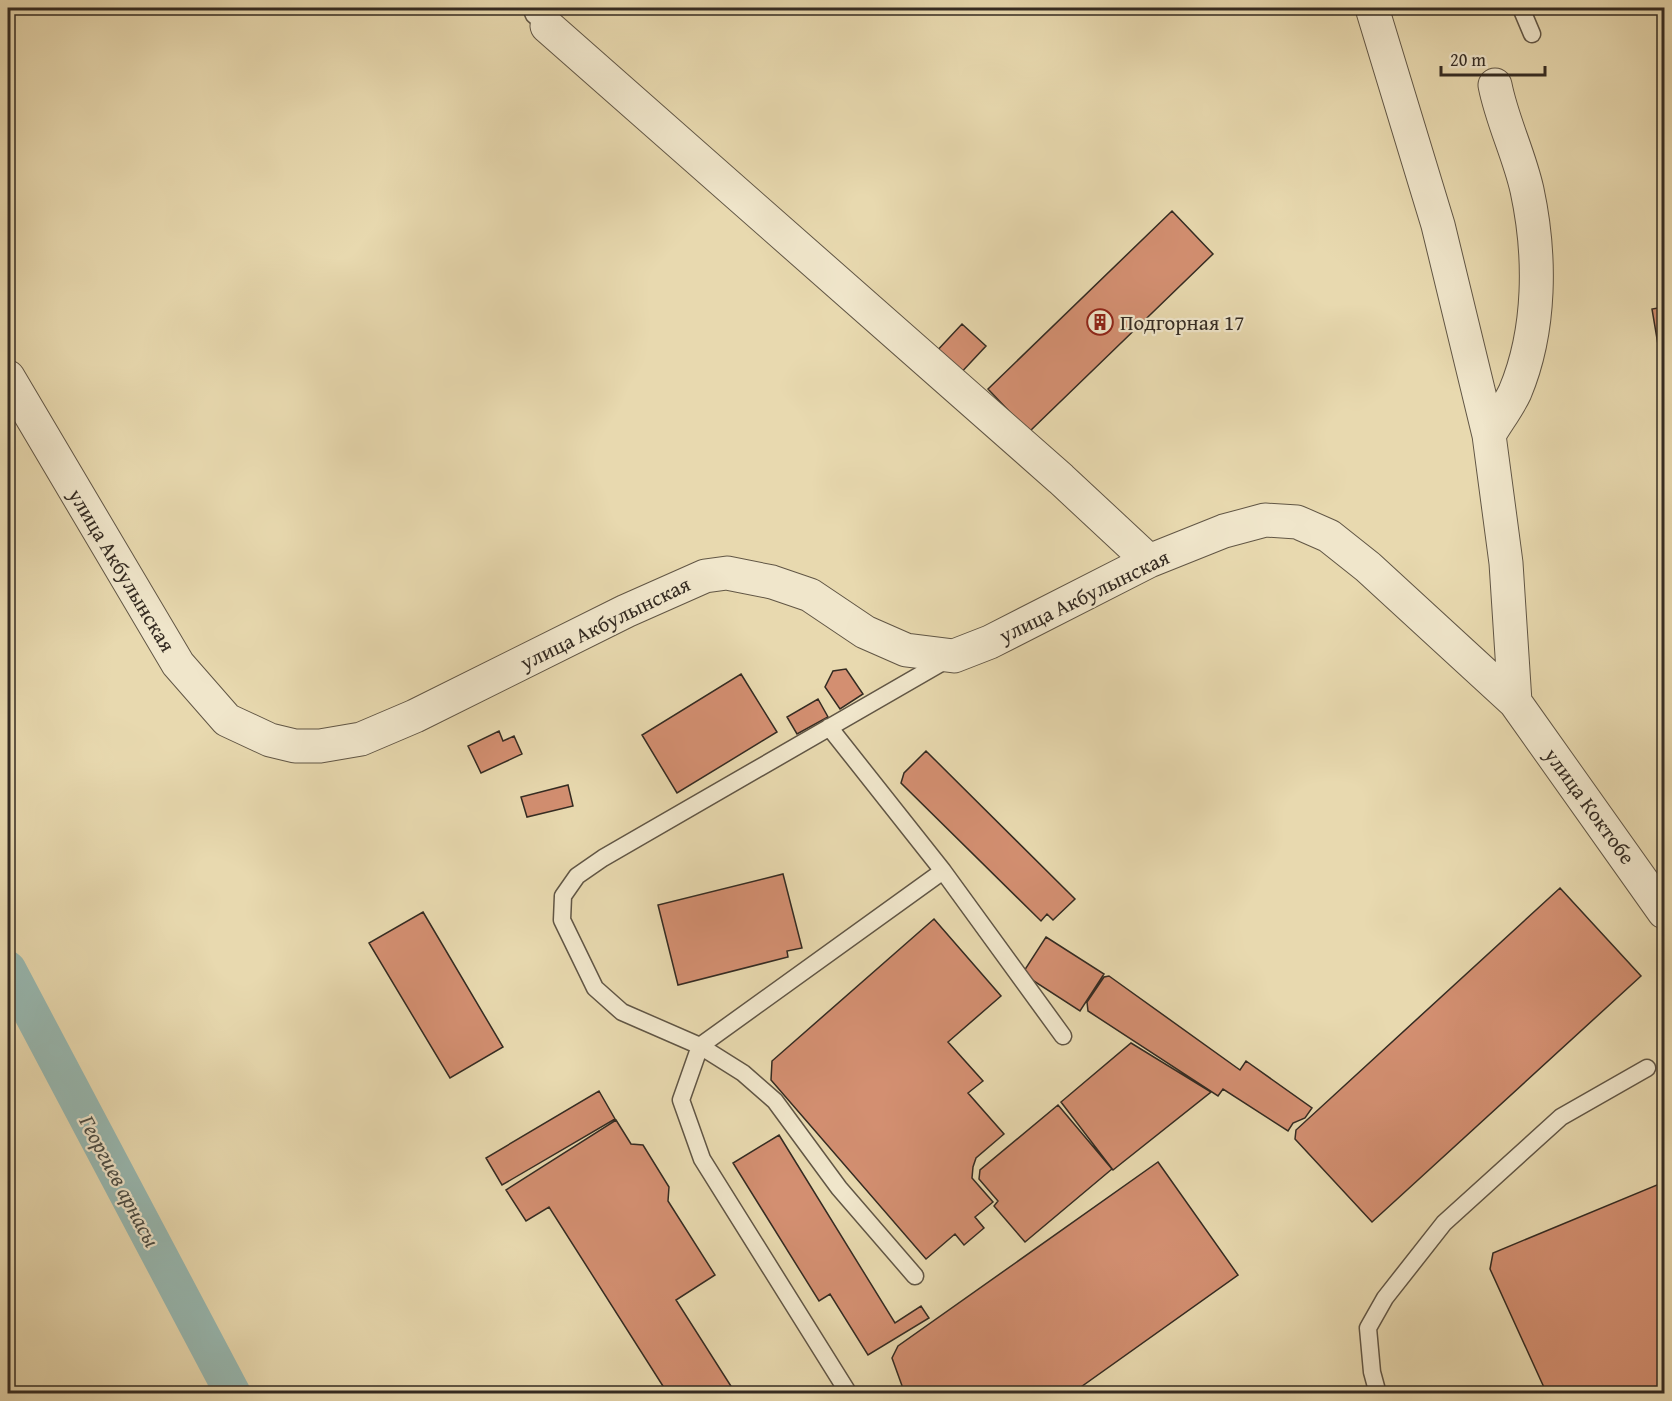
<svg xmlns="http://www.w3.org/2000/svg" width="1672" height="1401" viewBox="0 0 1672 1401" font-family="'Gentium Book Plus',serif">
	<rect width="100%" height="100%" fill="#e8d9af"/>
	<filter id="stains"><feTurbulence type="fractalNoise" baseFrequency=".00333" numOctaves="4"/><feColorMatrix values="0 0 0 0 .2 0 0 0 0 .09 0 0 0 0 .02 0 0 0 .5 -.17"/></filter>
	<radialGradient id="worn" r=".72"><stop offset=".6" stop-color="#630" stop-opacity="0"/><stop offset="1" stop-color="#630" stop-opacity=".3"/></radialGradient>
	<g fill="none" stroke-linecap="round" stroke-linejoin="round">
		<path stroke="#98b9b2" stroke-width="36" d="M8,969L233,1394"/>
	</g>
	<path fill="#d38f71" stroke="#342b22" stroke-width="1.5" d="M1172,211L1213,254L1029,432L988,389Z
		M1664,307V380L1652,309Z
		M962,324L986,346L957,377L934,354Z
		M846,669L863,694L840,709L825,687L833,671Z
		M741,674L777,732L677,793L642,735Z
		M818,699L828,717L797,734L787,717Z
		M499,731L503,741L514,736L522,754L481,773L468,746Z
		M926,751L1075,899L1053,920L1047,914L1041,921L901,783L904,773Z
		M568,785L573,806L527,817L521,797Z
		M783,874L802,948L787,951L788,957L678,985L658,905Z
		M1560,888L1641,976L1372,1222L1295,1139L1296,1130Z
		M423,912L503,1047L450,1078L369,943Z
		M934,919L1001,996L948,1042L983,1081L968,1093L1004,1134L976,1158L973,1167L972,1178L993,1202L975,1217L984,1228L964,1245L955,1234L926,1259L771,1080L772,1061Z
		M1046,937L1104,974L1080,1011L1026,976L1024,971Z
		M1109,976L1240,1070L1246,1061L1312,1108L1305,1118L1293,1123L1288,1131L1223,1089L1218,1096L1088,1011L1087,1002L1104,977Z
		M1131,1043L1211,1092L1113,1170L1061,1102Z
		M599,1091L615,1119L502,1185L486,1158Z
		M1058,1105L1112,1169L1025,1242L994,1206L998,1201L979,1179L980,1170Z
		M616,1120L631,1144L643,1145L669,1187L668,1201L715,1275L676,1300L736,1394H668L549,1207L526,1221L506,1190Z
		M779,1135L895,1323L921,1306L929,1318L868,1355L830,1294L819,1301L733,1163Z
		M1158,1162L1238,1275L1071,1394H905L892,1358L898,1346Z
		M1664,1182V1394H1547L1490,1269L1493,1253Z"/>
	<g fill="none" stroke-linecap="round" stroke-linejoin="round">
		<g stroke="#615645" stroke-width="19">
			<path id="service" d="M531,8L534,15L547,26
				M1521,8L1532,34
				M829,727L943,871L1063,1036
				M915,1276L839,1188L775,1101L743,1073L700,1046L622,1012L595,988L562,920L563,896L577,876L603,858L948,659
				M849,1394L702,1159L681,1100L700,1046L943,871
				M1378,1394L1372,1372L1368,1328L1385,1298L1444,1223L1561,1117L1647,1068"/>
		</g>
		<g stroke="#615645" stroke-width="35">
			<path id="minor" d="M1372,8L1438,225L1489,435L1506,563L1515,702
				M547,26L1061,479L1149,561
				M8,377L178,664L227,720L270,740L295,746H320L361,739L415,716L626,611L705,576L727,573L772,582L810,595L865,632L906,650L954,656L990,642L1149,561L1224,531L1265,520L1297,522L1329,536L1368,567L1515,702L1664,912
				M1489,435C1497,421 1508,407 1515,392C1541,330 1541,255 1527,190C1519,154 1502,121 1495,85"/>
		</g>
		<use href="#service" stroke="#f0e6cb" stroke-width="16"/>
		<use href="#minor" stroke="#f0e6cb" stroke-width="33"/>
	</g>
	<defs>
		<g id="building-ring" transform="scale(1.35)"><circle r="9.5" fill="#f0e6cb" stroke="#8f2418" stroke-width="1.5"/><path d="M-4-6H4V6H1V3H-1V6H-4ZM-2.5-4.3h1.7v1.8h-1.7ZM.8-4.3h1.7v1.8H.8ZM-2.5-1h1.7V.8h-1.7ZM.8-1h1.7V.8H.8Z" fill="#8f2418"/></g>
	</defs>
	<g fill-rule="evenodd">
		<use href="#building-ring" x="1100" y="322"/>
	</g>
	<g text-anchor="middle" dominant-baseline="central" stroke-width="4.5" stroke-linejoin="round" paint-order="stroke">
		<g font-size="21" fill="#342b22" stroke="#f0e6cb" text-anchor="start">
			<text x="1120" y="322">Подгорная 17</text>
		</g>
		<g font-size="21" fill="#342b22" stroke="#f0e6cb">
			<text transform="translate(122 570) rotate(59)">улица Акбулынская</text>
			<text transform="translate(1084 596) rotate(-26)">улица Акбулынская</text>
			<text transform="translate(605 623) rotate(-26)">улица Акбулынская</text>
			<text transform="translate(1590 806) rotate(54)">улица Коктобе</text>
		</g>
		<g font-size="22" font-style="italic" fill="#4d4e46" stroke="#f0e6cb">
			<text transform="translate(120 1181) rotate(62)">Георгиев арнасы</text>
		</g>
	</g>
	<rect width="1672" height="1401" fill="none" stroke="#e8d9af" stroke-width="30"/>
	<rect x="9" y="9" width="1654" height="1383" fill="none" stroke="#342b22" stroke-width="3"/>
	<rect x="15" y="15" width="1642" height="1371" fill="none" stroke="#342b22" stroke-width="1.5"/>
	<path d="M1441 66v9h104v-9" fill="none" stroke="#342b22" stroke-width="3"/>
	<text x="1450" y="66" font-size="18" fill="#342b22" stroke="#f0e6cb" stroke-width="4.5" paint-order="stroke">20 m</text>
	<rect width="100%" height="100%" filter="url(#stains)"/>
	<rect width="100%" height="100%" fill="url(#worn)"/>
</svg>
